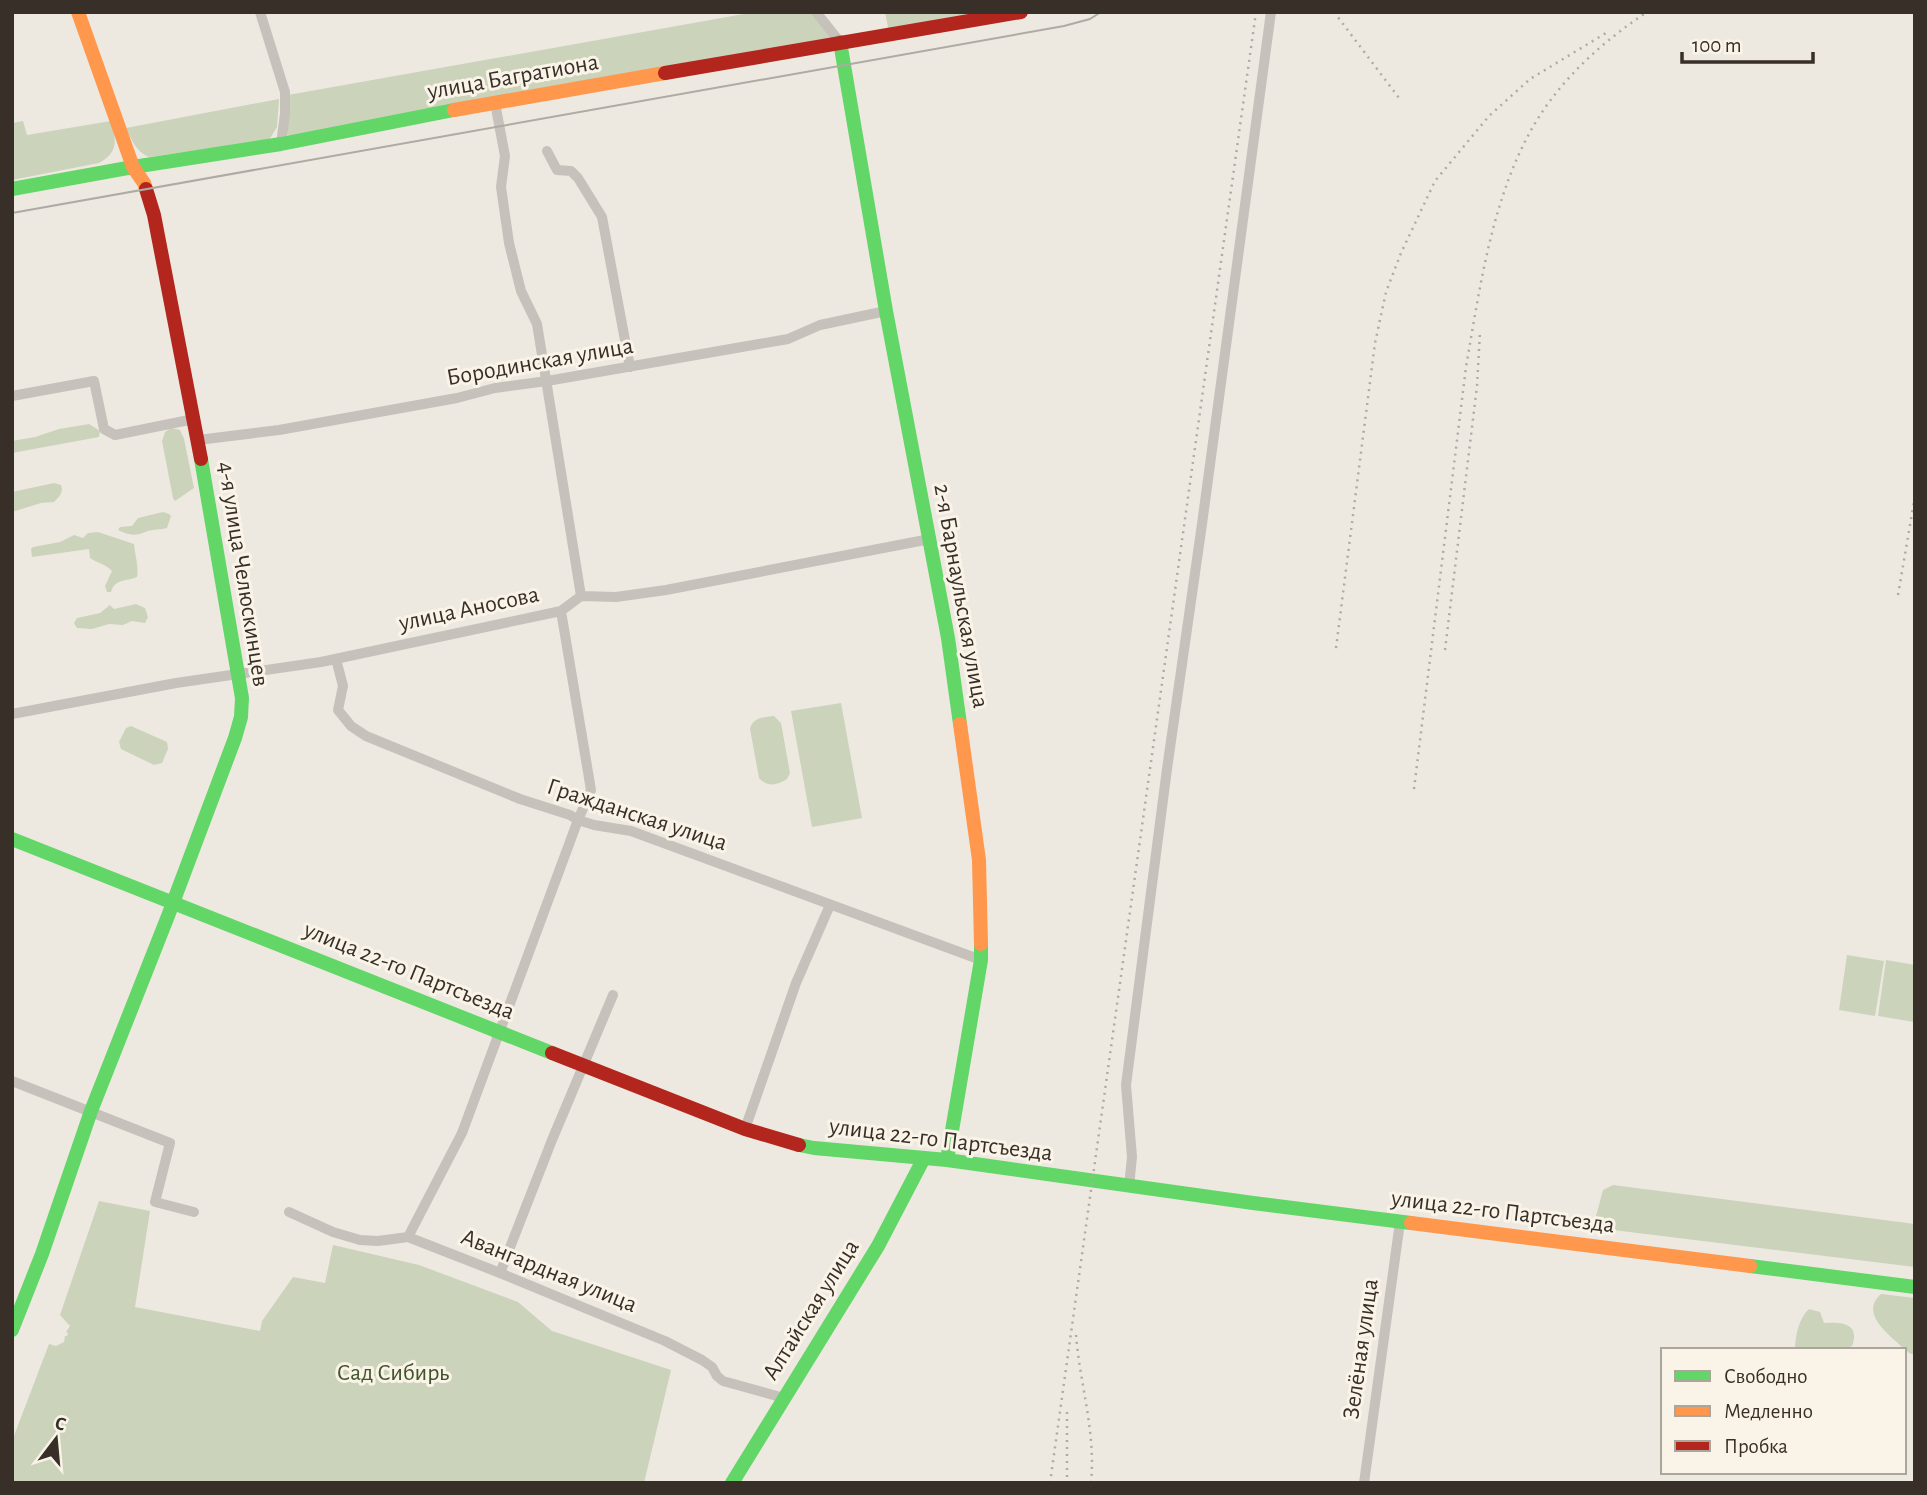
<svg xmlns="http://www.w3.org/2000/svg" width="1927" height="1495" viewBox="0 0 1927 1495" font-family="'Alegreya Sans',sans-serif">
	<rect width="100%" height="100%" fill="#ede9e1"/>
	<path fill="#cbd3bb" d="M755,12H820L830,28L831,41L289,136L286,132L288,95Z
		M885,12H991L889,32Z
		M279,99L277,127L269,140L149,157C136,152 132,140 126,128Z
		M23,121L27,135L111,121C116,141 119,152 99,163L12,180V123Z
		M89,424L100,431L99,437L12,453V441L35,437L59,429Z
		M171,428L180,430L184,439L194,488L175,501L173,498L162,441L165,432Z
		M54,483L61,485C64,492 59,497 54,502L41,503L12,512V492Z
		M163,512L169,514L171,516L167,528C161,530 154,529 148,531C136,536 130,536 118,530L120,527L132,526L138,518Z
		M98,532L134,544C135,556 139,566 137,577C126,582 115,578 111,592H107L105,586L112,571C106,564 97,563 90,558L89,549L32,557L31,549L33,547L60,542L74,535L83,538L88,533Z
		M136,604L145,608L148,617L145,623L132,621L123,625L109,624L92,629L77,628L74,623L77,618L100,613L110,605L114,609Z
		M841,703L862,818L812,827L791,711Z
		M774,716L781,723L790,773L787,779C777,785 768,788 759,778L750,729C752,718 764,717 774,716Z
		M131,726L167,742L168,749L162,763L154,765L121,749L119,742L126,728Z
		M1847,955L1884,961L1875,1016L1839,1010Z
		M1886,960L1915,965L1914,1022L1878,1016Z
		M1613,1185L1915,1224V1267L1605,1229L1596,1216L1603,1190Z
		M99,1201L150,1211L135,1307L260,1331L262,1321L293,1277L325,1283L333,1245L419,1265L518,1302L552,1331L671,1370L644,1483H12V1441L49,1344L56,1346L64,1342L65,1336H67L68,1333L66,1332L70,1326L60,1315Z
		M1881,1294L1915,1298V1355L1909,1353C1894,1338 1857,1315 1881,1294Z
		M1809,1309L1820,1312L1824,1323C1839,1322 1861,1322 1852,1346L1841,1350H1795C1795,1336 1799,1318 1809,1309Z"/>
	<g fill="none" stroke-linecap="round" stroke-linejoin="round">
		<path stroke="#c6c1ba" stroke-width="10" d="M260,12L285,92V114L281,144
			M816,12L840,42
			M495,103L505,156L501,187L509,243L521,291L537,324L581,596
			M547,151L557,170L571,171L578,178L602,217L630,367
			M12,396L94,381L104,429L115,435L194,419
			M198,440L279,430L457,398L495,388L547,381L788,339L820,325L886,311
			M336,659L343,686L338,710L351,726L366,736L520,799L570,815L578,820L594,825L631,831L981,960
			M12,714L176,683L321,662L561,611L581,596L616,597L666,590L930,539
			M12,1081L170,1143L155,1202L194,1212
			M745,1129L796,983L830,905
			M1129,1186L1132,1157L1126,1085L1167,769L1202,524L1271,12
			M289,1212L333,1232L360,1240L378,1241L408,1237L500,1273L665,1341L702,1360L712,1367L717,1376L723,1381L784,1398
			M408,1237L462,1133L578,820L591,790L561,611
			M500,1273L552,1140L613,995
			M1364,1483L1400,1222"/>
		<path stroke="#63d668" stroke-width="14" d="M840,42L886,311L948,638L960,724
			M12,189L133,167L281,144L454,110
			M12,839L552,1053
			M799,1145L814,1148L947,1160L1253,1203L1411,1223
			M947,1160L981,960V944
			M1750,1266L1915,1287
			M12,1330L42,1254L91,1111L168,916L235,738L241,717L242,698L201,459
			M732,1483L878,1246L924,1158"/>
		<path stroke="#ff974d" stroke-width="14" d="M78,12L133,167L144,183L146,189
			M454,110L665,73
			M960,724L979,860L981,944
			M1411,1223L1750,1266"/>
		<path stroke="#b3261e" stroke-width="14" d="M665,73L1021,12
			M146,189L154,215L201,459
			M552,1053L745,1129L799,1145"/>
		<path stroke="#aeaaa4" stroke-width="2" d="M12,213L1064,26L1090,19L1101,12"/>
		<path stroke="#aeaaa4" stroke-width="2.5" stroke-dasharray="2 5" stroke-linecap="butt" d="M1334,12L1399,98
			M1898,595L1915,496
			M1336,648L1375,343L1386,292L1401,253L1435,181L1489,116L1530,79L1606,33
			M1445,650L1477,386L1480,332
			M1414,789L1466,367C1480,287 1492,197 1534,125C1561,79 1602,42 1647,12
			M1076,1335C1080,1385 1096,1432 1091,1483
			M1067,1412V1483
			M1050,1483L1256,12"/>
	</g>
	<g text-anchor="middle" dominant-baseline="central" stroke-width="6" stroke-linejoin="round" paint-order="stroke">
		<g font-size="24" fill="#372f28" stroke="#faf4e8">
			<text transform="translate(513 77) rotate(-10)">улица Багратиона</text>
			<text transform="translate(540 362) rotate(-10)">Бородинская улица</text>
			<text transform="translate(243 574) rotate(81)">4-я улица Челюскинцев</text>
			<text transform="translate(961 596) rotate(80)">2-я Барнаульская улица</text>
			<text transform="translate(469 609) rotate(-12)">улица Аносова</text>
			<text transform="translate(637 815) rotate(18)">Гражданская улица</text>
			<text transform="translate(409 971) rotate(22)">улица 22-го Партсъезда</text>
			<text transform="translate(941 1140) rotate(7)">улица 22-го Партсъезда</text>
			<text transform="translate(1503 1212) rotate(7)">улица 22-го Партсъезда</text>
			<text transform="translate(549 1271) rotate(22)">Авангардная улица</text>
			<text transform="translate(811 1310) rotate(-58)">Алтайская улица</text>
			<text transform="translate(1361 1349) rotate(-82)">Зелёная улица</text>
		</g>
		<g font-size="24" fill="#40552c" stroke="#faf4e8">
			<text x="393" y="1373">Сад Сибирь</text>
		</g>
	</g>
	<rect width="1927" height="1495" fill="none" stroke="#372f28" stroke-width="28"/>
	<rect x="1661" y="1348" width="245" height="126" fill="#faf4e8" stroke="#aca59b" stroke-width="2"/>
	<rect x="1675" y="1371" width="35" height="10" fill="#63d668" stroke="#aca59b" stroke-width="2"/>
	<text x="1724" y="1383" font-size="21" fill="#372f28">Свободно</text>
	<rect x="1675" y="1406" width="35" height="10" fill="#ff974d" stroke="#aca59b" stroke-width="2"/>
	<text x="1724" y="1418" font-size="21" fill="#372f28">Медленно</text>
	<rect x="1675" y="1441" width="35" height="10" fill="#b3261e" stroke="#aca59b" stroke-width="2"/>
	<text x="1724" y="1453" font-size="21" fill="#372f28">Пробка</text>
	<g transform="translate(56 1439) rotate(16)" stroke="#faf4e8" stroke-width="5" paint-order="stroke">
	<path d="M0-5L12 26L0 18L-12 26Z" fill="#372f28"/>
	<text y="-10" font-size="19" font-weight="bold" text-anchor="middle" fill="#372f28">С</text>
	</g>
	<path d="M1682 52v10h131v-10" fill="none" stroke="#372f28" stroke-width="3.5"/>
	<text x="1692" y="52" font-size="21" fill="#372f28" stroke="#faf4e8" stroke-width="5" paint-order="stroke">100 m</text>
</svg>
